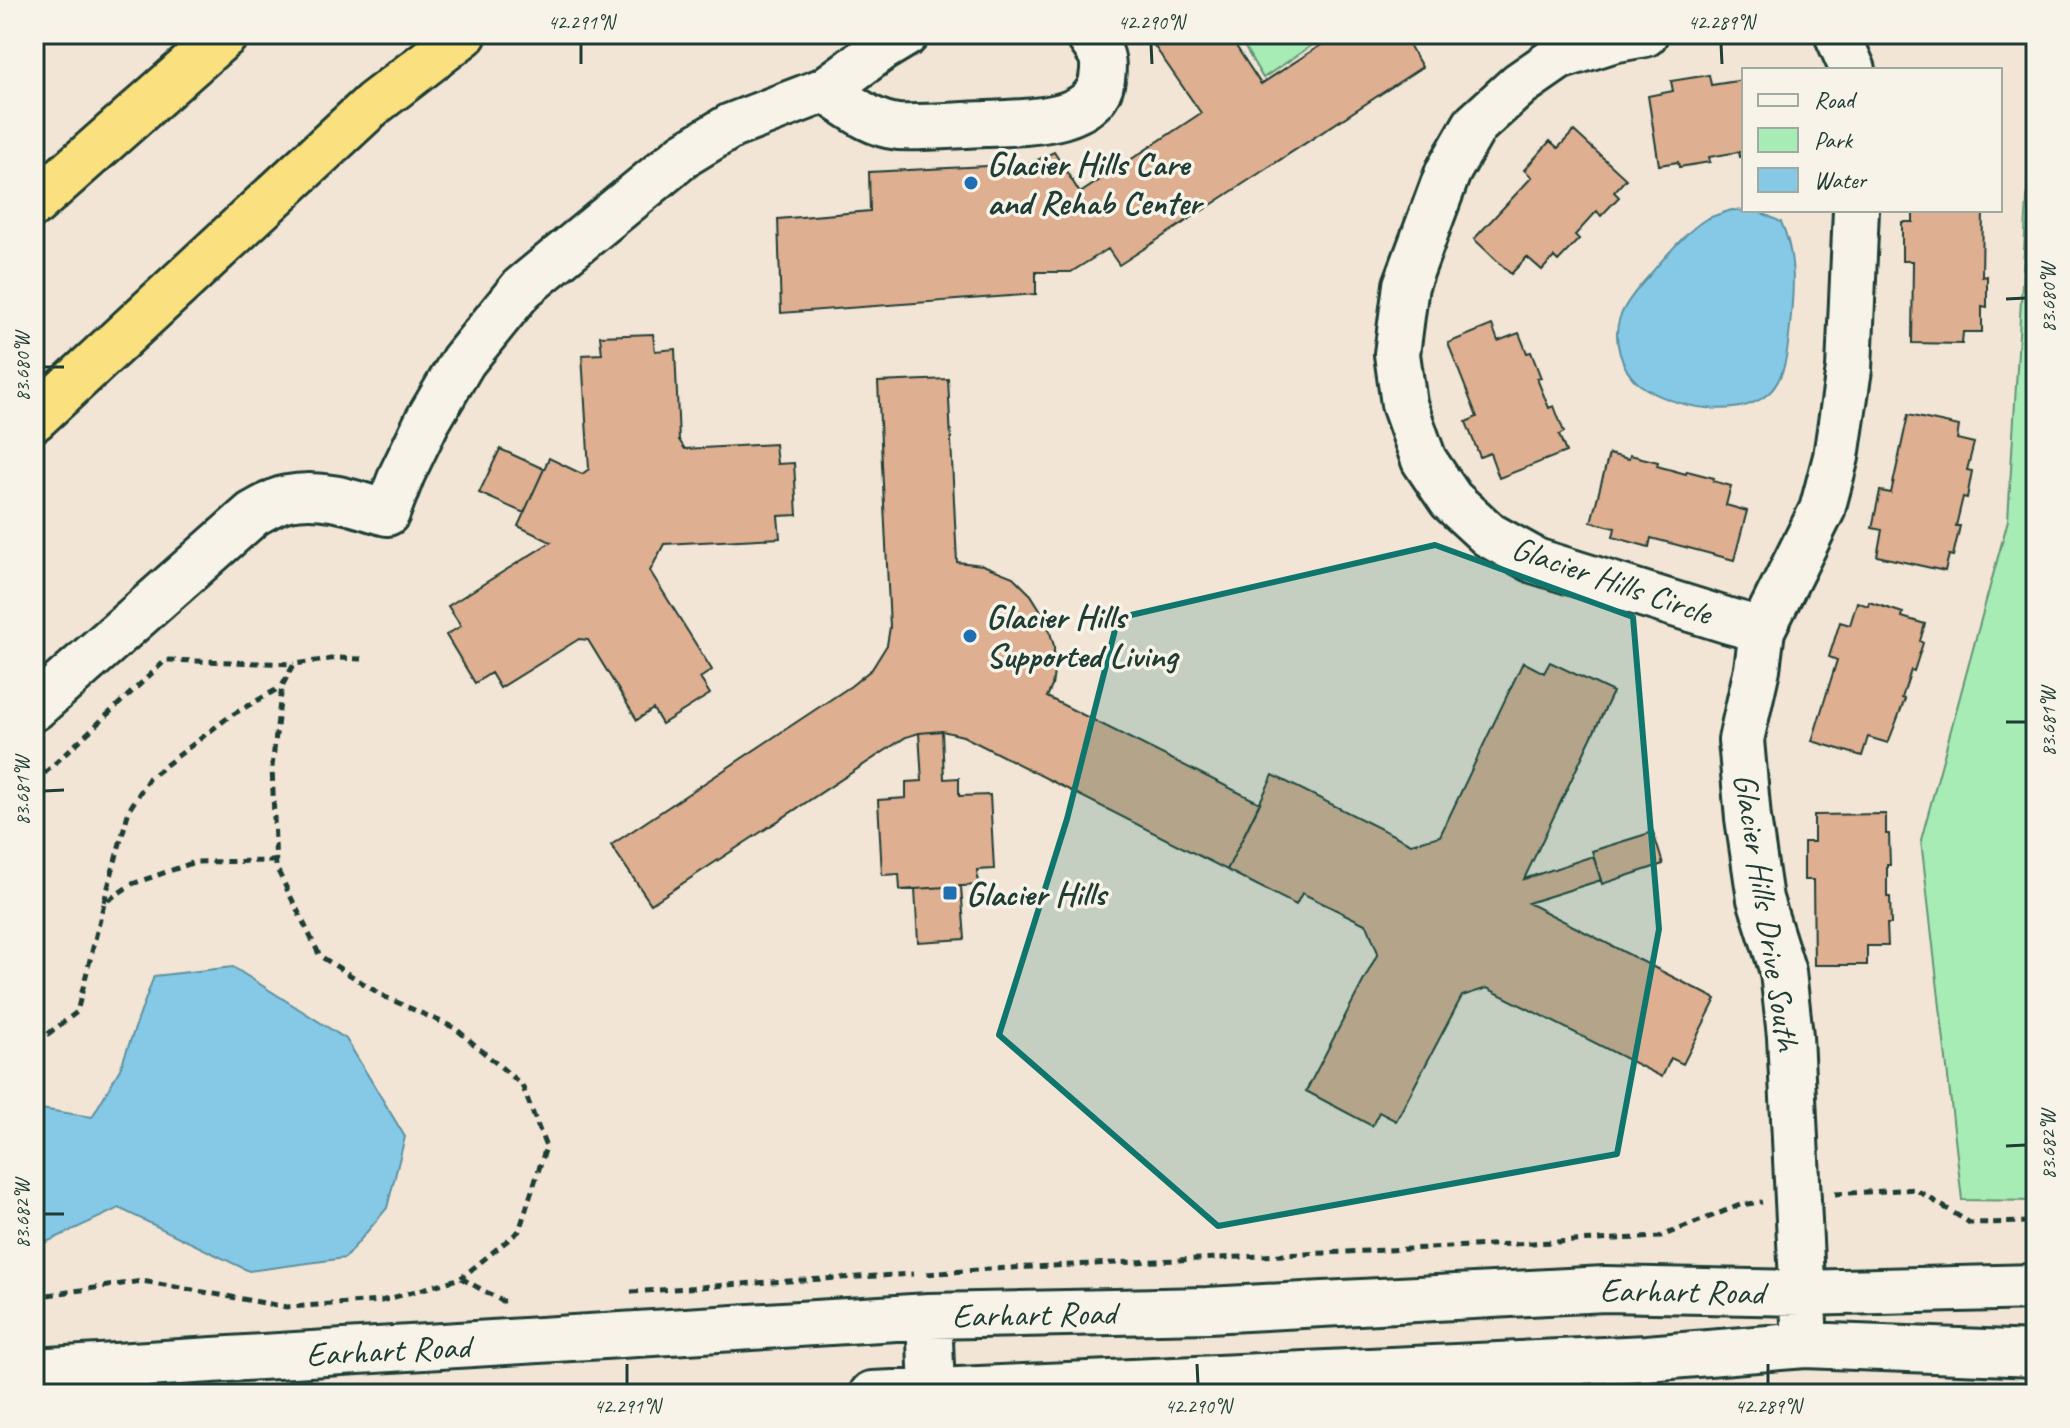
<svg xmlns="http://www.w3.org/2000/svg" width="2070" height="1428" viewBox="0 0 2070 1428" font-family="Caveat,sans-serif">
	<rect width="100%" height="100%" fill="#f2e5d6"/>
	<filter id="ink" filterUnits="userSpaceOnUse"><feTurbulence type="fractalNoise" baseFrequency=".0125" numOctaves="2"/><feDisplacementMap in="SourceGraphic" scale="16" xChannelSelector="R" yChannelSelector="G"/><feConvolveMatrix kernelMatrix="1 2 1 2 8 2 1 2 1" color-interpolation-filters="sRGB"/></filter>
	<g filter="url(#ink)">
		<path fill="#a7ebb5" stroke="#639474" stroke-width="2" d="M1237,34H1329L1263,78Z
			M2036,48V1201L1962,1200L1921,840L2008,520Z"/>
		<path fill="#86c9e7" stroke="#5d919f" stroke-width="2" d="M1732,210L1760,212L1781,222C1798,258 1793,297 1789,336C1787,355 1784,378 1770,392C1738,422 1670,407 1639,384C1621,370 1612,338 1620,317C1626,302 1637,289 1648,277C1662,260 1685,233 1703,221C1711,216 1723,213 1732,210Z
			M233,967L346,1039L405,1137L387,1208L345,1258L249,1271L119,1208L34,1248V1108L92,1117L120,1069L154,976Z"/>
		<path fill="#deaf90" stroke="#1f3d34" stroke-width="2" d="M1146,34H1228L1261,84L1338,34H1403L1422,67L1119,265L1108,249L1071,272H1036V294L781,313L778,219L870,211L869,172L1029,164L1054,152L1080,193L1201,113Z
			M1709,75L1711,85L1744,80V156L1740,157L1739,152L1709,157L1710,162L1679,167L1678,162L1659,165L1648,96L1673,91L1671,81Z
			M1574,131L1626,179L1614,192L1619,197L1601,216L1597,211L1575,235L1579,239L1558,261L1554,257L1542,270L1527,257L1511,274L1474,239L1532,177L1524,170L1550,141L1558,148Z
			M1913,210H1983L1982,277L1987,276V307L1982,306V332H1963L1962,344L1912,343L1913,261H1902V222H1913Z
			M1492,325L1498,341L1519,333L1527,353L1531,352L1541,378L1537,379L1549,408L1554,406L1564,432L1559,435L1566,452L1499,478L1490,453L1480,457L1466,422L1477,417L1448,343Z
			M653,334L655,351L675,349L679,440L685,449L775,444L777,464L794,463L797,515L778,516L780,538L664,544L650,571L712,670L700,678L710,694L662,724L653,709L637,720L588,640L579,639L500,688L491,673L475,683L446,635L461,626L448,606L551,542L518,526L549,458L582,474L589,469L582,355L602,354L600,336Z
			M948,379L957,562L983,565L1013,577L1031,595L1046,619L1054,646V672L1052,686L1047,697L1260,803L1227,870L963,736L942,731L919,733L906,737L651,904L611,845L851,686L872,669L887,645L890,627L878,382Z
			M1908,415L1959,426L1957,439L1974,443L1967,470L1972,471L1967,498L1963,497L1956,526H1960L1953,556L1949,555L1945,571L1877,556L1882,530L1872,528L1880,491L1891,493Z
			M500,449L544,469L524,513L479,493Z
			M1609,454L1629,459L1630,455L1658,462L1657,466L1686,474L1687,471L1714,478L1713,481L1731,486L1726,505L1747,511L1734,560L1651,538L1649,547L1613,537L1615,528L1591,522Z
			M1857,602L1868,606L1869,602L1903,613L1902,617L1925,624L1920,641L1923,643L1914,671L1911,670L1902,698L1905,699L1888,743L1868,737L1862,756L1812,741L1837,660L1829,657L1840,622L1850,625Z
			M1523,662L1544,673L1550,662L1613,692L1524,879L1593,856L1601,880L1528,903L1716,999L1683,1064L1671,1058L1662,1077L1487,988L1462,996L1396,1121L1379,1112L1372,1126L1306,1091L1378,953L1367,925L1302,893L1296,905L1227,870L1273,775L1411,844L1440,836Z
			M942,731L944,779L959,778V796L990,795L994,869L977,870L978,885L900,890L899,874L882,875L878,800L906,798V782L922,781L919,733Z
			M1886,814V834H1889L1890,865H1887V897H1890L1891,924H1887L1888,946H1867V965H1814L1813,880H1804V842H1814V815Z
			M1653,832L1663,864L1602,884L1592,851Z
			M961,886L965,939L918,942L915,889Z"/>
		<g fill="none" stroke-linecap="round" stroke-linejoin="round">
			<g stroke="#1f3d34" stroke-width="50">
				<path id="minor" d="M1645,34L1612,40L1559,57L1520,84L1475,125L1448,172L1406,285L1397,354L1404,404L1424,460L1451,500L1489,535L1536,561L1729,621L1762,630
					M1837,34L1853,70
					M825,90C849,105 870,124 898,127C927,128 956,125 985,124C1020,122 1095,125 1102,79C1103,72 1104,62 1101,55C1098,48 1092,41 1088,34
					M34,708L253,514C264,508 276,500 288,498C322,491 355,503 387,513L402,474L427,422L463,361L522,288L685,154L731,126L825,90L881,49L906,34
					M929,1316L932,1391
					M1804,1323L1790,1036L1783,972L1760,899L1748,818L1741,740L1757,669L1762,630L1822,510L1836,457L1849,369L1856,210
					M34,1371L929,1316L1208,1310L1605,1289L1802,1293L2036,1287
					M872,1394L1647,1358L1805,1345L2036,1354"/>
			</g>
			<g stroke="#1f3d34" stroke-width="50">
				<path id="highway" d="M34,204L226,34
					M34,419L373,104L464,34"/>
			</g>
			<path stroke="#1f3d34" stroke-width="5" stroke-dasharray="8 6" stroke-linecap="butt" d="M362,659L338,658L294,664L282,686L272,767L276,867L320,956L385,997L455,1028L522,1085L546,1147L519,1231L461,1278
				M34,783L166,660L294,664
				M104,902L129,810L149,778L230,716L281,687
				M34,1037L48,1034L77,1012L104,903L132,884L195,862L275,861
				M1835,1194L1915,1189L1970,1223L2036,1222
				M927,1274L989,1269L1659,1237L1740,1205L1762,1202
				M631,1292L769,1282L913,1274
				M34,1297L142,1281L287,1307L381,1301L461,1278L502,1301H506
				M1821,1394L1844,1388"/>
			<use href="#minor" stroke="#f7f3e8" stroke-width="44"/>
			<use href="#highway" stroke="#fbe080" stroke-width="44"/>
		</g>
	</g>
	<path fill="#0f766e" fill-opacity="0.2" stroke="#0f766e" stroke-width="6" stroke-linejoin="round" d="M1435,545L1633,617L1659,929L1617,1154L1218,1226L999,1035L1067,819L1118,618Z"/>
	<path fill="none" stroke="#1f3d34" stroke-width="3" d="M581,44V64M1151,44L1152,64M1721,44L1722,64M2006,299L2026,298M44,367H64M2006,722H2026M44,791L64,790M2006,1146L2026,1145M44,1214H64M627,1364V1384M1197,1364L1198,1384M1768,1364V1384"/>
	<g fill="#1f6fb2" stroke="#f7f3e8" stroke-width="3">
		<circle cx="971" cy="183" r="8"/>
		<circle cx="970" cy="636" r="8"/>
		<rect x="942" y="885" width="16" height="16" rx="4"/>
	</g>
	<g text-anchor="middle" dominant-baseline="central" stroke-width="7" stroke-linejoin="round" paint-order="stroke">
		<g font-size="34" font-weight="bold" fill="#1f3d34" stroke="#f7f3e8" text-anchor="start">
			<text x="987" y="163">Glacier Hills Care<tspan x="987" dy="39">and Rehab Center</tspan></text>
			<text x="986" y="616">Glacier Hills<tspan x="986" dy="39">Supported Living</tspan></text>
			<text x="966" y="893">Glacier Hills</text>
		</g>
		<g font-size="34" fill="#1f3d34" stroke="#f7f3e8">
			<text transform="translate(1612 580) rotate(19)">Glacier Hills Circle</text>
			<text transform="translate(1767 912) rotate(81)">Glacier Hills Drive South</text>
			<text transform="translate(1682 1291) rotate(1)">Earhart Road</text>
			<text transform="translate(1034 1314) rotate(-1)">Earhart Road</text>
			<text transform="translate(388 1350) rotate(-3)">Earhart Road</text>
		</g>
	</g>
	<rect width="2070" height="1428" fill="none" stroke="#f7f3e8" stroke-width="88"/>
	<rect x="1742" y="68" width="260" height="144" fill="#f7f3e8" stroke="#a1aaa0" stroke-width="2"/>
	<rect x="1758" y="94" width="40" height="12" fill="#f7f3e8" stroke="#a1aaa0" stroke-width="2"/>
	<text x="1814" y="108" font-size="24" fill="#1f3d34">Road</text>
	<rect x="1758" y="128" width="40" height="24" fill="#a7ebb5" stroke="#a1aaa0" stroke-width="2"/>
	<text x="1814" y="148" font-size="24" fill="#1f3d34">Park</text>
	<rect x="1758" y="168" width="40" height="24" fill="#86c9e7" stroke="#a1aaa0" stroke-width="2"/>
	<text x="1814" y="188" font-size="24" fill="#1f3d34">Water</text>
	<rect x="44" y="44" width="1982" height="1340" fill="none" stroke="#1f3d34" stroke-width="3"/>
	<g font-size="20" text-anchor="middle" fill="#1f3d34">
		<text x="581" y="29">42.291°N</text>
		<text x="1151" y="29">42.290°N</text>
		<text x="1721" y="29">42.289°N</text>
		<text transform="translate(2048 298) rotate(-90)" y="7">83.680°W</text>
		<text transform="translate(22 367) rotate(-90)" y="7">83.680°W</text>
		<text transform="translate(2048 722) rotate(-90)" y="7">83.681°W</text>
		<text transform="translate(22 791) rotate(-90)" y="7">83.681°W</text>
		<text transform="translate(2048 1145) rotate(-90)" y="7">83.682°W</text>
		<text transform="translate(22 1214) rotate(-90)" y="7">83.682°W</text>
		<text x="627" y="1413">42.291°N</text>
		<text x="1198" y="1413">42.290°N</text>
		<text x="1768" y="1413">42.289°N</text>
	</g>
</svg>
